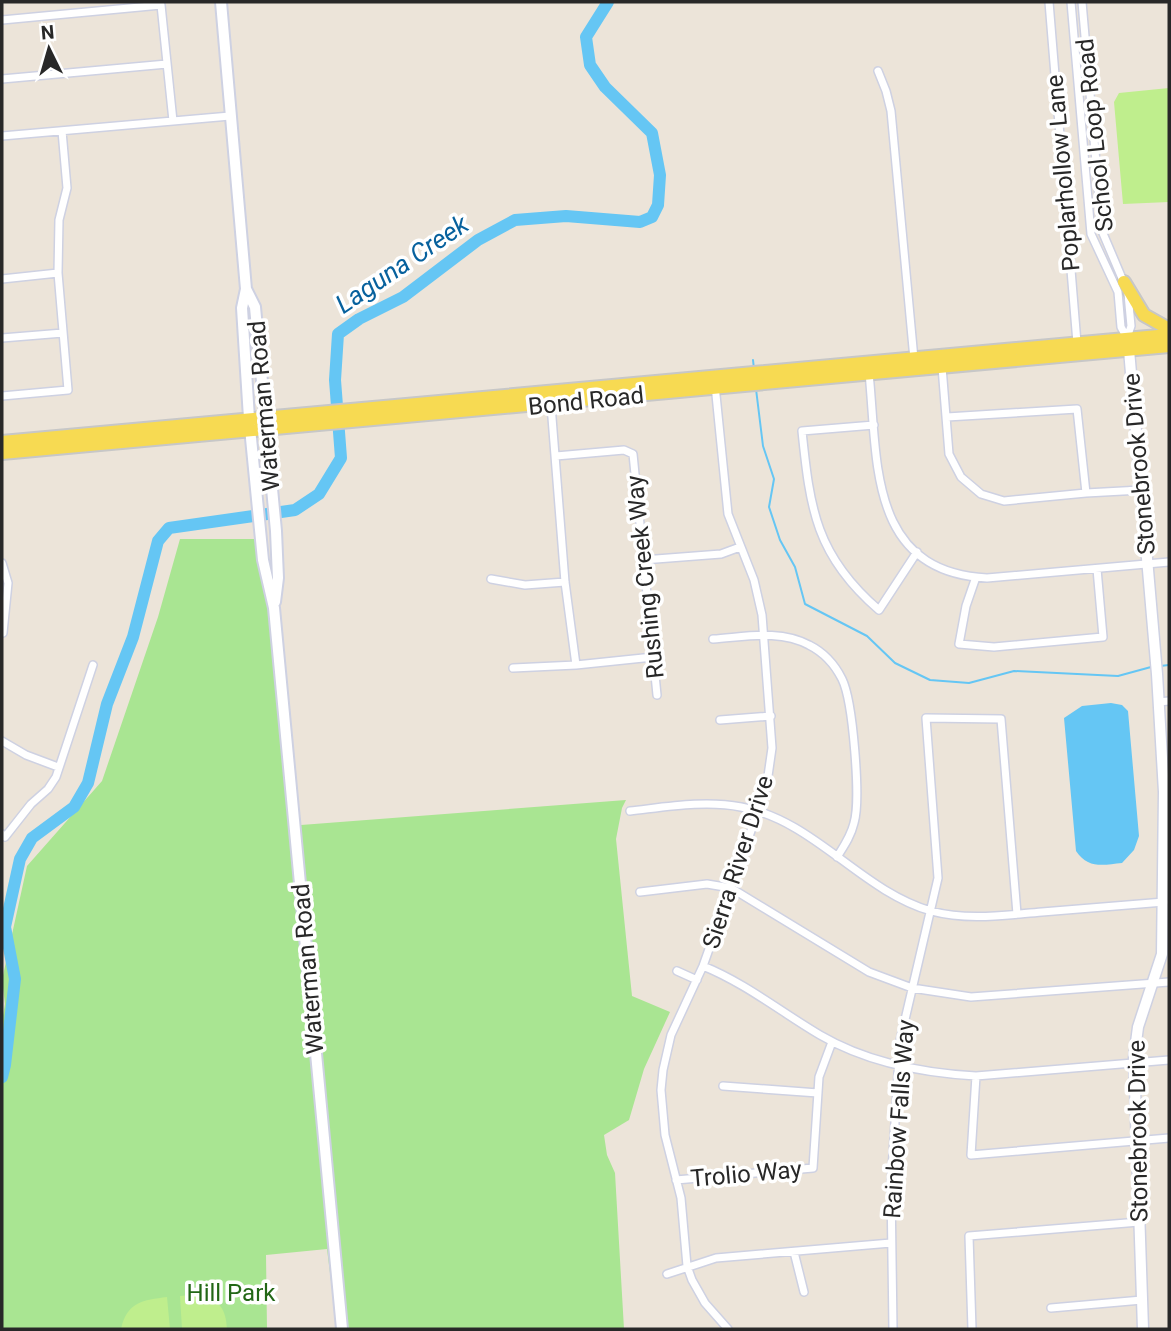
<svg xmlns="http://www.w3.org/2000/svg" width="1171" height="1331" viewBox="0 0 1171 1331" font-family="Roboto,sans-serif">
	<rect width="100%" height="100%" fill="#ece4d9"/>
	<path fill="#a9e592" d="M180,539H260L276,633L301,825L626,800L622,808L616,839L632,996L670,1012L644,1069L629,1120L604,1135L607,1155L615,1173L624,1329H337L327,1249L266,1255L267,1329H2V1021L5,1004L2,980L27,866L102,781L158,617Z"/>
	<path fill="#bfee8d" d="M1169,88V202L1123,204L1114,102L1119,93Z
		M203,1294C220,1302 226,1309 227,1329H182L180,1296Z
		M167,1297L170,1329H121C127,1302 143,1300 167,1297Z"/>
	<path fill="#65c6f4" d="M1111,703L1122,705L1128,711L1139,836L1134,850L1122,863C1103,865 1088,869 1076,851L1064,718L1082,706Z"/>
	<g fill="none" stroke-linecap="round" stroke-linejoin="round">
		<path stroke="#65c6f4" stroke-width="2" d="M753,360L754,369
			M756,389L763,446L774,479L769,507L780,540L795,567L805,604L867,636L895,663L930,680L969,683L1014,671L1118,676L1151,667
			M1160,666L1169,665"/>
		<path stroke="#65c6f4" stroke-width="12" d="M2,1077L5,1065L15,979L5,927L20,859L32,838L74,807L88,783L107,704L133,637L158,541L169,528L295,510L319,494L341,458L335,380L338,334L359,319L403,297L478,240L515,220L566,216L640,222L652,217L658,205L660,175L652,133L605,87L590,65L586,37L608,2"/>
		<g stroke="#ced1e2" stroke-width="10">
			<path id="minor" d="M1049,2L1077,343
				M1071,2L1091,234L1118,292L1121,327L1127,338
				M1082,2L1102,231L1124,283
				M2,20L161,5L173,121L2,136
				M878,71L886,91L891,111L914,359
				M2,79L167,64
				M173,121L230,116
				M2,279L58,273
				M2,338L63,333
				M1127,338L1131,326L1128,294
				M942,367L949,454L961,477L981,494L1004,501L1086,493L1141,490
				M869,373C878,461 868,572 987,578L1169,562
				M715,385L728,514L754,580L762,615L772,748L767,783L758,811L703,966L671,1035L663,1070L661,1090L665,1135L681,1198L687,1266L692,1280L705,1303L728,1329
				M2,396L68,390L58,273L59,220L67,188L62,131
				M551,405L565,582L576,665
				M947,417L1077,409L1086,493
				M874,425L802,431C810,509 816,556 879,610L917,552
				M556,456L624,450L633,454L657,695
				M643,560L721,554L740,547
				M2,563L8,583L3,633
				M976,577L966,606L959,644L994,647L1103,637L1097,569
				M491,579L525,585L565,582
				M713,639C745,637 780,629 809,645C823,652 835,665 842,679C853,701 861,800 854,823C851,836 844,846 837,857
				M513,668L576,665L653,657
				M1158,702L1169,701
				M720,720L771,716
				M2,741L26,755L58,767
				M630,811C666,807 705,800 741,807C814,820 861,891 931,911C968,921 1005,915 1042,912C1083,909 1123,905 1164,902
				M2,834L5,837L31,804L48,789L56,777L93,665
				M640,892L707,884L731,888L869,972L912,988L971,997L1169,982
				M703,966C745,983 781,1012 820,1035C866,1062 923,1073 976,1076L1169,1060
				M677,971L697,980
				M976,1076L971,1155L1169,1138
				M723,1086L818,1093
				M676,1180L813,1168L819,1077L832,1042
				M794,1252L804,1292
				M667,1274L716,1258L891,1243
				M1051,1308L1142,1300
				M893,1329L891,1187L900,1041L938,878L926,718L1001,719L1017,914
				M972,1329L969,1236L1139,1222"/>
		</g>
		<g stroke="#ced1e2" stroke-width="13">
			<path id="tertiary" d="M1129,350L1157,674L1164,792L1162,954L1138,1027L1134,1058L1143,1329"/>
		</g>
		<g stroke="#ced1e2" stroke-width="14">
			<path id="secondary" d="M221,2L246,289L255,307L276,531L278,578L275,602
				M246,289L242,308L249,418L263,560L274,608L342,1329"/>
		</g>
		<g stroke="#c7c7c7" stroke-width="16">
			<path id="primary" d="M1124,282L1144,315L1169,329
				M2,442L1169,335
				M2,453L1169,346"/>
		</g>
		<use href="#minor" stroke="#fff" stroke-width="7"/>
		<use href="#tertiary" stroke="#fff" stroke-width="10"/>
		<use href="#secondary" stroke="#fff" stroke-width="10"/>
		<use href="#primary" stroke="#f7da52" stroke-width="12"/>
	</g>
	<g text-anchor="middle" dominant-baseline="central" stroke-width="7" stroke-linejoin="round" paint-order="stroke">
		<g font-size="24" fill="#282828" stroke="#fff">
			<text transform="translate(1095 135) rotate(-96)">School Loop Road</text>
			<text transform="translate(1063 173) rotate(-95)">Poplarhollow Lane</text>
			<text transform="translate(586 401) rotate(-6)">Bond Road</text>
			<text transform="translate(264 406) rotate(-95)">Waterman Road</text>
			<text transform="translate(1139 464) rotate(-95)">Stonebrook Drive</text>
			<text transform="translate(645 577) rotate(-96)">Rushing Creek Way</text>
			<text transform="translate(738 862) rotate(-72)">Sierra River Drive</text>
			<text transform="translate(308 969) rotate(-95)">Waterman Road</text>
			<text transform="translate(899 1119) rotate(-86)">Rainbow Falls Way</text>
			<text transform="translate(1138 1131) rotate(-91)">Stonebrook Drive</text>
			<text transform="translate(746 1174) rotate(-5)">Trolio Way</text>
		</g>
		<g font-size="24" fill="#226716" stroke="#fff">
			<text x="231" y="1293">Hill Park</text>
		</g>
		<g font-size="26" font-style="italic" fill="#07619d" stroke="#fff">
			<text transform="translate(402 264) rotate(-34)">Laguna Creek</text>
		</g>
	</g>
	<rect width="1171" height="1331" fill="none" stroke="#282828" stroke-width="7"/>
	<g transform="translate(49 49) rotate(355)" stroke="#ffffff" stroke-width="5" paint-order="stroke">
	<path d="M0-5L12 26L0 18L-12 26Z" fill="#282828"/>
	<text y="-10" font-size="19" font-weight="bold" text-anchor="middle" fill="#282828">N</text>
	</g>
</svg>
